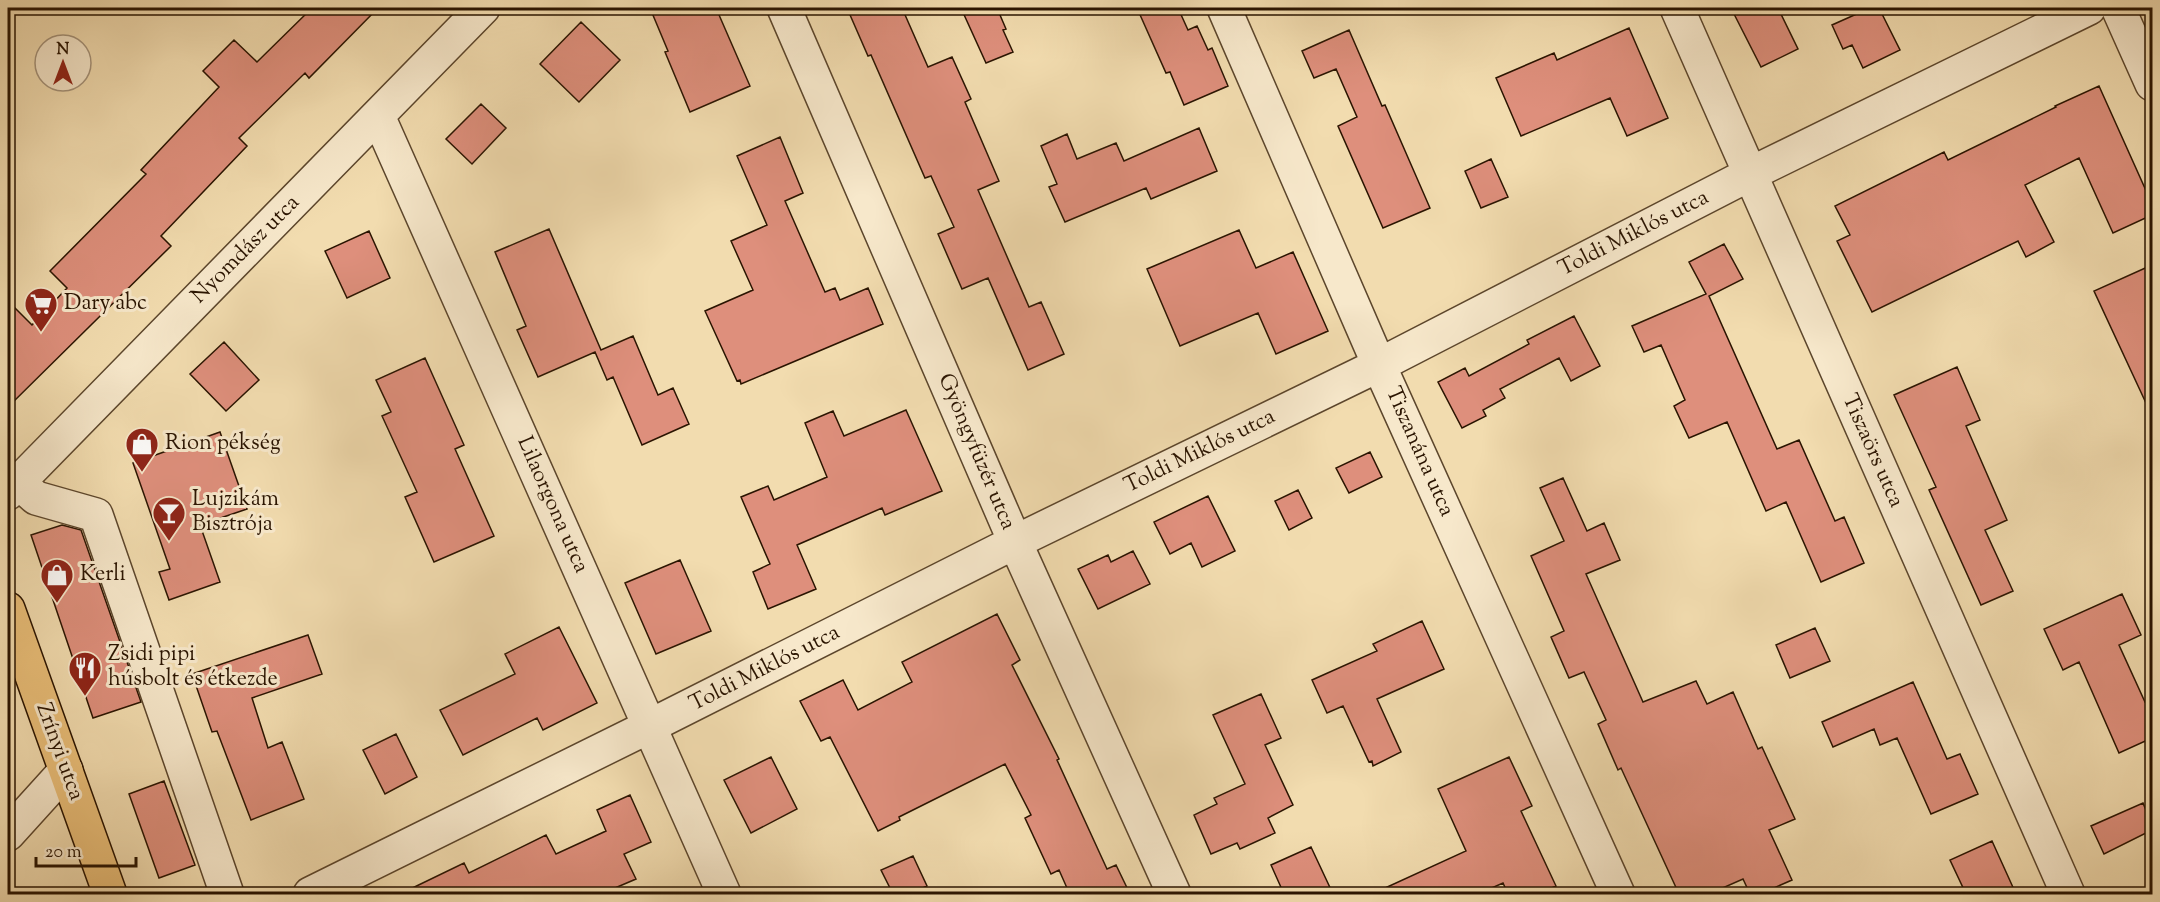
<svg xmlns="http://www.w3.org/2000/svg" width="2160" height="902" viewBox="0 0 2160 902" font-family="'Sorts Mill Goudy',serif">
	<rect width="100%" height="100%" fill="#f2dcaf"/>
	<filter id="stains"><feTurbulence type="fractalNoise" baseFrequency=".00333" numOctaves="4"/><feColorMatrix values="0 0 0 0 .2 0 0 0 0 .09 0 0 0 0 .02 0 0 0 .5 -.17"/></filter>
	<radialGradient id="worn" r=".72"><stop offset=".6" stop-color="#630" stop-opacity="0"/><stop offset="1" stop-color="#630" stop-opacity=".3"/></radialGradient>
	<path fill="#de8f7c" stroke="#2a1401" stroke-width="1.5" d="M312,8H378L309,78L305,73L239,138L247,146L161,236L171,246L8,407V301L32,325L67,288L50,271L146,174L141,170L219,87L203,71L234,40L257,62Z
		M650,8H716L750,86L690,112L665,52L668,51Z
		M847,8H902L928,67L952,57L971,99L965,102L999,181L978,190L1029,307L1041,302L1064,354L1028,370L988,278L962,289L938,234L954,227L931,176L925,178L871,55L868,56Z
		M961,8H997L1006,29L1003,30L1013,52L986,63Z
		M1137,8H1178L1188,30L1197,26L1208,50L1212,48L1228,86L1184,105L1170,72L1166,73Z
		M1731,8H1778L1798,49L1761,67Z
		M1870,8H1879L1900,50L1863,68L1852,45L1843,49L1832,25Z
		M581,22L620,60L579,102L540,64Z
		M1629,28L1668,118L1627,136L1610,98L1521,136L1496,78L1554,53L1557,60Z
		M1349,30L1382,106L1385,105L1430,208L1383,228L1338,126L1357,117L1336,69L1314,78L1302,51Z
		M2099,86L2152,204V215L2113,233L2079,158L2025,185L2054,242L2026,257L2018,241L1872,312L1837,241L1850,235L1835,206L1944,152L1948,160L2056,107L2055,106Z
		M481,104L506,128L472,164L446,139Z
		M1199,128L1217,171L1151,199L1146,188L1065,222L1049,187L1057,184L1041,146L1067,134L1077,159L1116,143L1124,161Z
		M780,137L803,193L785,201L825,292L835,288L840,300L868,288L883,324L741,384L740,380L737,381L705,311L753,290L731,241L767,225L737,156Z
		M1491,159L1508,197L1481,208L1465,171Z
		M549,229L601,350L633,336L658,395L673,388L689,424L642,445L613,377L607,380L595,352L538,377L517,330L526,326L495,252Z
		M1239,230L1256,268L1293,252L1328,331L1276,354L1258,313L1180,346L1147,269Z
		M369,231L390,278L347,298L325,251Z
		M1724,244L1743,279L1709,296L1777,449L1799,440L1835,521L1844,517L1864,563L1821,582L1786,502L1766,511L1727,422L1689,438L1674,406L1685,400L1661,345L1644,352L1632,326L1706,294L1689,262Z
		M2152,265V416L2094,291Z
		M1574,316L1600,366L1571,381L1559,358L1500,389L1505,398L1483,410L1486,416L1462,428L1438,382L1465,368L1469,376L1529,344L1527,340Z
		M224,342L259,380L226,411L190,374Z
		M425,358L464,445L455,449L494,536L434,562L405,497L417,492L382,416L391,412L376,380Z
		M1957,367L1980,420L1966,426L2007,520L1985,530L2013,591L1981,605L1929,490L1936,487L1894,395Z
		M906,410L942,491L885,515L882,508L797,545L816,589L768,609L753,572L770,564L741,497L768,486L774,500L827,477L805,423L833,411L844,436Z
		M220,432L247,509L200,525L220,582L169,600L159,572L170,569L133,463Z
		M1370,452L1382,477L1349,493L1336,468Z
		M1563,478L1587,531L1604,523L1620,560L1586,574L1643,702L1696,681L1707,704L1733,692L1758,749L1762,747L1795,819L1769,830L1792,880L1760,894H1750L1743,879L1709,894H1679L1621,768L1618,770L1598,724L1606,720L1584,672L1569,678L1551,637L1564,631L1531,556L1564,541L1540,488Z
		M1298,490L1312,518L1289,530L1275,501Z
		M1208,496L1235,551L1202,567L1191,543L1170,554L1154,522Z
		M62,525L81,530L141,702L93,718L31,535Z
		M1133,551L1150,584L1098,609L1078,569L1108,555L1111,562Z
		M680,560L711,631L656,654L625,583Z
		M2122,594L2141,635L2119,645L2145,702L2152,699V738L2119,753L2079,662L2063,670L2044,629Z
		M997,614L1020,660L1012,665L1059,759L1057,760L1107,869L1116,865L1130,894H1052L1067,888L1059,870L1051,874L1025,818L1031,815L1005,764L899,817L900,820L878,831L830,737L821,741L800,701L843,680L858,710L912,682L902,662Z
		M1422,621L1444,669L1377,699L1401,752L1373,766L1372,761L1369,762L1343,706L1327,713L1312,680L1377,651L1373,644Z
		M559,627L597,703L543,730L537,718L463,755L440,710L515,674L505,654Z
		M1815,628L1830,661L1790,678L1776,645Z
		M308,635L322,674L252,698L268,748L282,742L304,799L251,820L217,731L212,732L192,674Z
		M1913,682L1947,759L1960,754L1978,794L1931,814L1897,738L1880,745L1874,729L1833,747L1822,722Z
		M1261,694L1281,738L1265,745L1293,805L1268,818L1275,833L1240,849L1237,843L1211,854L1194,815L1217,804L1214,798L1245,784L1213,715Z
		M396,734L417,777L385,794L363,750Z
		M771,757L797,809L751,833L724,780Z
		M1509,757L1532,806L1521,811L1556,886L1538,894H1508L1503,883L1478,894H1372L1466,851L1438,789Z
		M164,781L195,865L159,878L129,794Z
		M630,795L651,842L624,854L636,879L601,894H400L464,863L469,873L546,835L556,854L606,831L597,810Z
		M2143,803L2152,825V830L2104,854L2091,826Z
		M1992,841L2016,894H1966L1950,860Z
		M1311,847L1333,894H1284L1271,865Z
		M913,856L927,886L910,894H893L881,870Z"/>
	<g fill="none" stroke-linecap="round" stroke-linejoin="round">
		<g stroke="#5c462c" stroke-width="36">
			<path id="minor" d="M784,8L1015,542L1174,894
				M1224,8L1379,365L1618,894
				M1677,8L2068,894
				M2118,8L2152,84
				M378,116L724,894
				M18,482L36,498L96,515L227,894
				M8,493L483,8
				M8,834L66,770
				M310,894L650,726L1015,542L1379,365L1750,174L2089,8"/>
		</g>
		<g stroke="#2a1401" stroke-width="36">
			<path id="major" d="M8,609L110,894"/>
		</g>
		<use href="#minor" stroke="#f7e8cb" stroke-width="33"/>
		<use href="#major" stroke="#e9be78" stroke-width="33"/>
	</g>
	<defs>
		<g id="supermarket-pin" transform="scale(1.725)"><path d="M0 17L-7.5 6A9.5 9.5 0 1 1 7.5 6Z" fill="#8f2418" stroke="#f7e8cb"/><path d="M-6-5.5h2.5l.6 2H6L4.5 2H-2.5L-4.4-4H-6ZM-1.5 3.2a1.3 1.3 0 1 0 .1 0ZM3 3.2a1.3 1.3 0 1 0 .1 0Z" fill="#fff"/></g>
		<g id="shop-pin" transform="scale(1.725)"><path d="M0 17L-7.5 6A9.5 9.5 0 1 1 7.5 6Z" fill="#8f2418" stroke="#f7e8cb"/><path d="M-5-2.5h2.3a2.7 3.5 0 0 1 5.4 0H5L5.5 6h-11ZM-1.5-2.5h3a1.5 2.3 0 0 0-3 0Z" fill="#fff"/></g>
		<g id="bar-pin" transform="scale(1.725)"><path d="M0 17L-7.5 6A9.5 9.5 0 1 1 7.5 6Z" fill="#8f2418" stroke="#f7e8cb"/><path d="M-6-5H6L.8 .8V4.5H3.5V6h-7V4.5H-.8V.8Z" fill="#fff"/></g>
		<g id="restaurant-pin" transform="scale(1.725)"><path d="M0 17L-7.5 6A9.5 9.5 0 1 1 7.5 6Z" fill="#8f2418" stroke="#f7e8cb"/><path d="M-5-6h1v4h1v-4h1v4h1v-4h1v5L-1.5 .5V6h-2V.5L-5-1ZM5-6V6H3V1.5H1.5Q1.5-4 5-6Z" fill="#fff"/></g>
	</defs>
	<g fill-rule="evenodd">
		<use href="#supermarket-pin" x="41" y="304"/>
		<use href="#shop-pin" x="142" y="444"/>
		<use href="#bar-pin" x="169" y="513"/>
		<use href="#shop-pin" x="57" y="575"/>
		<use href="#restaurant-pin" x="85" y="668"/>
	</g>
	<g text-anchor="middle" dominant-baseline="central" stroke-width="6" stroke-linejoin="round" paint-order="stroke">
		<g font-size="22" fill="#2a1401" stroke="#f7e8cb">
			<text transform="translate(1634 234) rotate(-27)">Toldi Miklós utca</text>
			<text transform="translate(246 250) rotate(-45)">Nyomdász utca</text>
			<text transform="translate(1872 451) rotate(66)">Tiszaörs utca</text>
			<text transform="translate(976 452) rotate(67)">Gyöngyfüzér utca</text>
			<text transform="translate(1200 452) rotate(-26)">Toldi Miklós utca</text>
			<text transform="translate(1419 452) rotate(66)">Tiszanána utca</text>
			<text transform="translate(552 505) rotate(66)">Lilaorgona utca</text>
			<text transform="translate(765 669) rotate(-27)">Toldi Miklós utca</text>
			<text transform="translate(59 752) rotate(70)">Zrínyi utca</text>
		</g>
		<g font-size="22" fill="#2a1401" stroke="#f7e8cb" text-anchor="start">
			<text x="64" y="304">Dary abc</text>
			<text x="165" y="444">Rion pékség</text>
			<text x="192" y="500">Lujzikám<tspan x="192" dy="25">Bisztrója</tspan></text>
			<text x="80" y="575">Kerli</text>
			<text x="108" y="655">Zsidi pipi<tspan x="108" dy="25">húsbolt és étkezde</tspan></text>
		</g>
	</g>
	<rect width="2160" height="902" fill="none" stroke="#f2dcaf" stroke-width="30"/>
	<rect x="9" y="9" width="2142" height="884" fill="none" stroke="#2a1401" stroke-width="3"/>
	<rect x="15" y="15" width="2130" height="872" fill="none" stroke="#2a1401" stroke-width="1.5"/>
	<g transform="translate(63 63)"><circle r="28" fill="#f7e8cb" stroke="#a5937a" stroke-width="1.5"/>
	<path d="M0-4.5L10 22L0 15L-10 22Z" fill="#8f2418"/>
	<text y="-9" font-size="16" font-weight="bold" text-anchor="middle" fill="#2a1401">N</text>
	</g>
	<path d="M36 857v9h100v-9" fill="none" stroke="#2a1401" stroke-width="3"/>
	<text x="45" y="857" font-size="18" fill="#2a1401" stroke="#f7e8cb" stroke-width="4.5" paint-order="stroke">20 m</text>
	<rect width="100%" height="100%" filter="url(#stains)"/>
	<rect width="100%" height="100%" fill="url(#worn)"/>
</svg>
